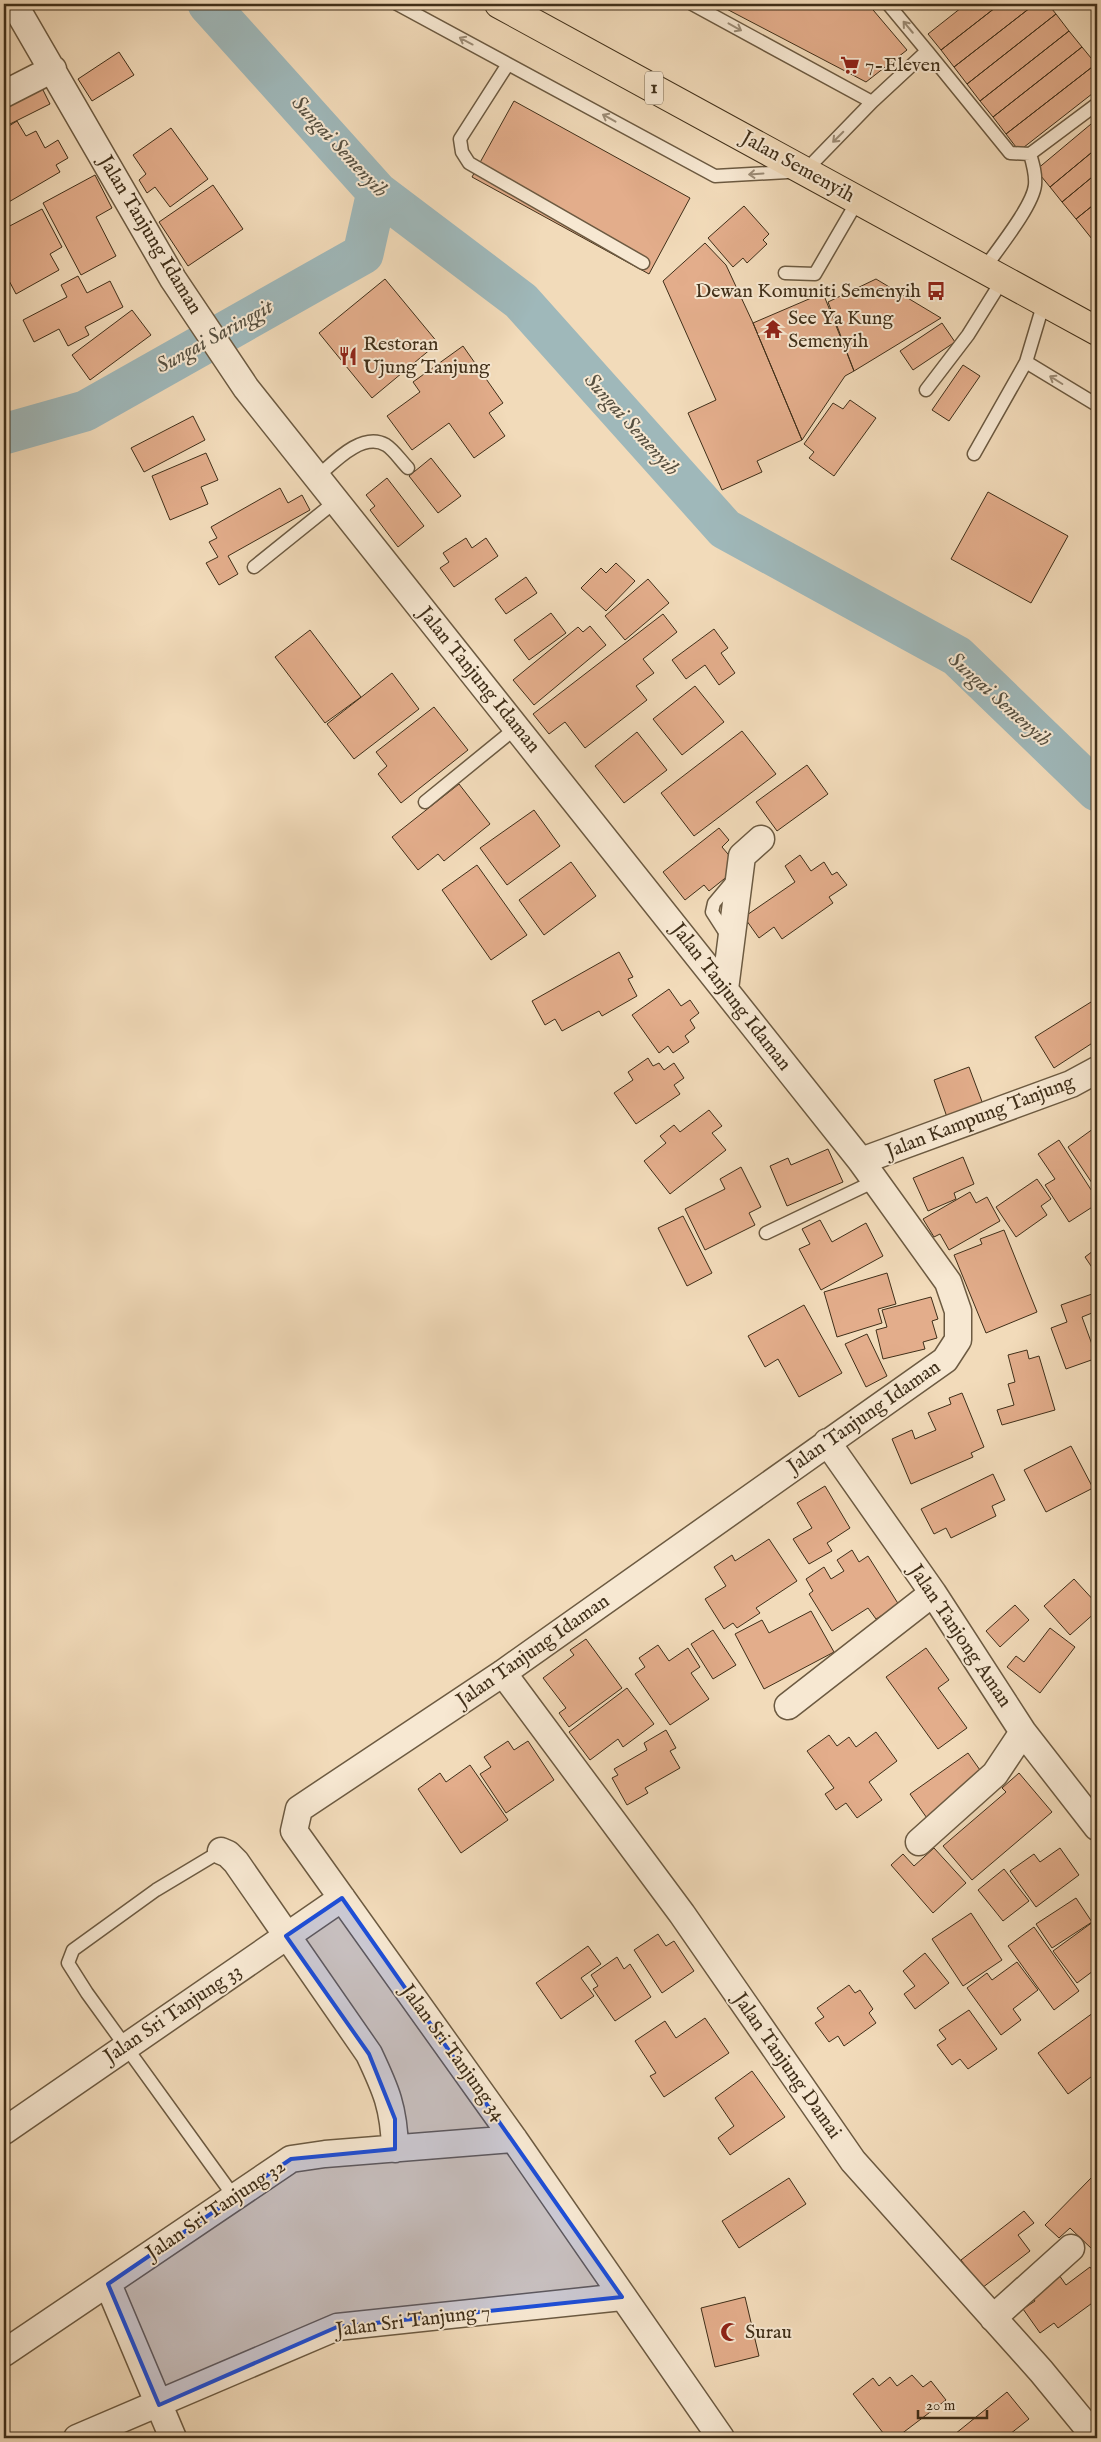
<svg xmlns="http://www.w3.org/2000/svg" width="1101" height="2442" viewBox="0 0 1101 2442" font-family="'IM FELL English',serif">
	<rect width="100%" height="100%" fill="#f2dbba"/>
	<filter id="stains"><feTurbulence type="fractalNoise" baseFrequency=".004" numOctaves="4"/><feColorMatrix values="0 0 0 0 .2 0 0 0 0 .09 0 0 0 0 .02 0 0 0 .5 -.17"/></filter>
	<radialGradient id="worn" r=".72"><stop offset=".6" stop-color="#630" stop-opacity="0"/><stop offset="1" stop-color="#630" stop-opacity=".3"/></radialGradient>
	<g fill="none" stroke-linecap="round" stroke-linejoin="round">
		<path stroke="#9fb8ba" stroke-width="41" d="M208,4L377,192L521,301L725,529L957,656L1097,791
			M4,434L85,411L363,254L377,192"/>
	</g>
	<path fill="#e3ad8b" stroke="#402f19" d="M717,4H868L907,50L866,82Z
		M966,4H1000L941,50L928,34Z
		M1000,4H1035L954,67L941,50Z
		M1035,4H1048L1056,14L967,84L954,67Z
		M1056,14L1069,31L980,101L967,84Z
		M1069,31L1082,47L993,117L980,101Z
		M1082,47L1096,64L1006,134L993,117Z
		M119,52L134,75L92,101L78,79Z
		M1096,64L1097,90L1019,151L1006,134Z
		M38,80L50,104L4,127V97Z
		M514,101L690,198L649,274L472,177Z
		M1097,119V148L1050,187L1036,170Z
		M17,121L26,136L36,131L45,148L58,140L68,158L56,165L60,172L7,203L4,197V129Z
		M171,128L208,179L170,207L155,187L147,193L139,180L146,174L133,155Z
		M1097,148V173L1062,202L1050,187Z
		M1097,173V202L1076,219L1062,202Z
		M95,175L112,208L96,217L116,256L81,275L43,203Z
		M213,185L243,229L188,266L159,222Z
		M1097,202V234L1092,239L1076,219Z
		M744,206L769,234L763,240L767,244L747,263L743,258L733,267L708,238Z
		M42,209L62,247L50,254L59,270L16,294L4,271V229Z
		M705,243L726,265L753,323L802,440L757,461L762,472L722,490L688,413L716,400L663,281Z
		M78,276L87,293L110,281L123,307L85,327L89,335L68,346L59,329L34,342L23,320L67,297L61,285Z
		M385,279L438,343L372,398L319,333Z
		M876,279L941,318L854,371L828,302Z
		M823,293L854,371L845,376L802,440L753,323Z
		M132,310L151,335L90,380L72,355Z
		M942,323L955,342L913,370L900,351Z
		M463,346L503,403L489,413L505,436L474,458L449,423L412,450L387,416L420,392L413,382Z
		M963,365L980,376L949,421L932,410Z
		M850,400L876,418L834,476L809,458L814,452L804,444L833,403L843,409Z
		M193,416L205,440L144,472L131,448Z
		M206,453L218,480L201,487L208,504L170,520L152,476Z
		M431,458L461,496L438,513L409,476Z
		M387,478L424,526L398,547L370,510L375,506L366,495Z
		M280,488L288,503L302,495L310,510L228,556L238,574L219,585L206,563L218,557L209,542L217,538L211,527Z
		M988,492L1068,536L1031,603L951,559Z
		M466,538L472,548L486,538L498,556L454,587L440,568L449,562L443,553Z
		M616,563L635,581L606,611L581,588L601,568L606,573Z
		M526,577L537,593L506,614L495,599Z
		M648,579L669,603L625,640L605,616Z
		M551,613L566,633L529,660L514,640Z
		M663,614L677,632L643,659L654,673L636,686L647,700L585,748L565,722L549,734L533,714Z
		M590,626L606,645L534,705L513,680L578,627L583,632Z
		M714,629L728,648L721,653L735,673L719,685L705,665L686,679L672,660Z
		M310,630L361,697L325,723L275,657Z
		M392,673L419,709L354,759L327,724Z
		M695,686L724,722L682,755L653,719Z
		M434,707L468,750L401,803L378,774L387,766L376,752Z
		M742,731L776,774L694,836L661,793Z
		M637,732L667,770L624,803L595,766Z
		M807,765L828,794L777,831L756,802Z
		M459,784L490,824L444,861L438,854L418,870L392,837Z
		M534,810L560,846L507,885L480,848Z
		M719,828L729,840L722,847L739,867L709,891L704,885L685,900L663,872Z
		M800,855L811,871L824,862L832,875L837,872L847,885L829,897L833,903L782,939L774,927L759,938L744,917L795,882L785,866Z
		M571,862L596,896L544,935L519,900Z
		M477,865L527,935L491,960L442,890Z
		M619,952L633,977L628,979L637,996L602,1016L599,1011L562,1031L555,1019L545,1025L532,1001Z
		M669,989L681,1006L690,1000L699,1013L690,1020L695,1028L685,1036L689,1042L673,1053L668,1046L659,1053L632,1015Z
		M1091,1002L1097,1012V1040L1054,1068L1035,1037Z
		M648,1058L653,1066L659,1063L664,1070L674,1063L684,1078L674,1085L680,1094L636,1124L614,1093L633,1080L628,1072Z
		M969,1067L984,1107L948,1120L934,1080Z
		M709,1110L722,1126L712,1133L726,1150L670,1194L644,1161L666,1143L660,1136L674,1125L680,1132Z
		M1097,1126V1184L1094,1186L1068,1147Z
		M1059,1140L1097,1199V1204L1069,1222L1045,1185L1055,1179L1038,1154Z
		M828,1149L843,1182L787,1206L770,1166L788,1158L791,1165Z
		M963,1157L974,1184L954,1193L956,1199L928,1211L913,1178Z
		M741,1167L761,1207L749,1213L755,1225L705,1250L685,1209L725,1189L720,1179Z
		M1037,1179L1051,1199L1041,1206L1047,1215L1016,1237L996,1207Z
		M970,1192L976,1203L987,1197L1000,1221L949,1250L940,1234L934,1237L923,1219Z
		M683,1216L712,1273L687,1286L658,1228Z
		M820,1220L832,1242L866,1223L883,1256L821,1290L799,1249L810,1244L802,1229Z
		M1004,1230L1037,1312L986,1333L954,1255L982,1244L980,1239Z
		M1097,1248V1275L1085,1257Z
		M887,1273L896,1304L878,1309L882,1323L837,1337L824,1292Z
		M1092,1294L1097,1311L1082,1317L1097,1358L1066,1369L1051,1328L1067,1322L1061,1305Z
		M931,1297L938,1319L932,1321L937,1338L923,1342L925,1349L883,1359L876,1330L887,1327L882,1310Z
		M804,1305L842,1373L799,1397L778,1359L765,1367L748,1336Z
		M867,1334L887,1376L866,1387L845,1344Z
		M1027,1350L1029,1359L1039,1356L1055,1410L1002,1425L997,1410L1014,1405L1008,1384L1015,1382L1008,1355Z
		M962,1393L984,1447L971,1453L973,1457L911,1484L892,1439L912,1430L915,1439L936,1430L928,1413L951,1404L949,1398Z
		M1071,1446L1093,1488L1046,1512L1024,1470Z
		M993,1474L1005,1500L992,1506L996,1516L951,1538L946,1528L934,1534L921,1509Z
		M825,1486L850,1528L827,1543L832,1551L809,1564L793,1539L812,1528L797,1503Z
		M769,1539L797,1581L756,1608L760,1613L737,1628L733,1623L724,1629L705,1599L726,1586L714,1567L732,1555L735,1561Z
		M852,1550L859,1562L868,1556L899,1605L876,1619L868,1608L832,1631L809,1594L813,1591L806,1579L824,1567L831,1579L844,1571L837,1560Z
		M1074,1579L1097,1604V1611L1070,1635L1044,1606Z
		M1015,1605L1029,1620L1000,1647L986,1631Z
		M811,1611L834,1652L764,1689L735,1634L762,1620L769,1633Z
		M1050,1628L1075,1647L1040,1693L1007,1667L1016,1656L1024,1662Z
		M713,1630L736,1665L713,1679L691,1644Z
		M586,1639L622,1688L569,1727L559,1713L566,1708L543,1678L574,1655L570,1650Z
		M658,1645L669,1661L688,1648L700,1667L691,1673L709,1699L670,1725L635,1674L645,1667L639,1658Z
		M926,1648L949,1680L938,1688L967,1728L938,1749L886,1677Z
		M627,1688L654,1724L623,1747L618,1739L590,1760L569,1732Z
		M666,1730L676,1748L670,1751L680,1768L645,1788L648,1793L627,1805L612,1778L618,1775L614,1769L647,1750L644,1743Z
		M876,1732L897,1761L869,1782L882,1800L857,1818L846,1803L836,1810L825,1794L834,1788L807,1751L829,1735L837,1746L849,1737L856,1747Z
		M508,1741L514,1750L528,1741L554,1780L506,1813L480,1774L491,1767L484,1757Z
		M968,1753L987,1780L929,1821L910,1794Z
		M470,1765L508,1820L461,1853L418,1789L440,1773L446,1782Z
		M1019,1773L1052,1812L972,1880L943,1846L1006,1792L1002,1788Z
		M934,1848L966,1883L933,1913L891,1865L903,1854L914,1866Z
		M1060,1848L1079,1875L1036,1907L1010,1871L1034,1854L1040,1862Z
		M1004,1869L1029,1901L1003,1921L978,1890Z
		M1076,1898L1092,1922L1052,1948L1036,1924Z
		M971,1913L1002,1960L963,1986L932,1939Z
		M1097,1919V1968L1077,1983L1053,1951Z
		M1034,1927L1079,1991L1054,2010L1008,1946Z
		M658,1934L666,1946L674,1941L694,1971L662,1993L634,1950Z
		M588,1946L601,1964L581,1978L594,1996L561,2019L536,1983Z
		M925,1953L949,1983L915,2009L904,1994L915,1986L903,1971Z
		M617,1957L624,1969L630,1964L651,1997L615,2021L593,1989L598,1986L591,1975Z
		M1017,1962L1038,1990L1013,2009L1021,2020L1001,2035L967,1988L987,1973L992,1980Z
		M849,1985L855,1993L860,1990L873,2009L869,2013L876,2023L844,2046L838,2036L829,2042L815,2023L824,2017L817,2008Z
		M969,2010L997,2049L968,2069L960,2059L952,2065L937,2045L946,2039L939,2030Z
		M1097,2010V2077L1095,2074L1068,2094L1038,2053Z
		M705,2018L729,2053L664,2097L650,2076L656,2073L635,2041L665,2021L676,2038Z
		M752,2071L785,2117L730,2155L718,2138L734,2126L715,2098Z
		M1092,2177L1097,2182L1095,2200L1097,2201V2246L1093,2250L1070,2228L1059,2238L1045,2225Z
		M789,2178L806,2204L739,2248L722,2221Z
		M1024,2211L1034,2223L1018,2235L1030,2251L982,2288L961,2260Z
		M1090,2267L1097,2277V2292L1092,2296L1095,2301L1058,2328L1054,2323L1040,2333L1023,2309L1035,2301L1031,2295L1059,2275L1066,2285Z
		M745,2297L759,2356L715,2367L701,2308Z
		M912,2375L923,2387L931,2381L946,2400L896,2438H887L853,2394L873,2378L879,2386L890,2377L897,2386Z
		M1007,2392L1029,2419L1005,2438H950Z"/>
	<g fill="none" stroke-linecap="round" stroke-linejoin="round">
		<g stroke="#6c5a41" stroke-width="15">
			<path id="lane" d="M397,4L715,176L805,171L872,102L927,51L1010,153L1030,154L1097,104
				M692,4L872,102
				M888,4L927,51
				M508,64L460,139L462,152L469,163L643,263
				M984,269C997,250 1033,206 1035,185C1036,174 1033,164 1030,154
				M785,273L815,274L858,200
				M1044,302L1026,362L1097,405
				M926,390L968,335L1003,279
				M974,454L1026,362
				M317,477C333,463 362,431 386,445C394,450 401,461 408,468
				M254,567L336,501
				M425,802L517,727
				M730,940L712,912L714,903L735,878
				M766,1233L875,1181
				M221,1851L156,1890L73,1950L68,1963L87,1993L235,2198"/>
		</g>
		<g stroke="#6c5a41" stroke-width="29">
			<path id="street" d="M14,4L173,279L246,388L861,1161L948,1282L958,1311V1340L945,1360L503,1673L299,1809L294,1831L514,2139L721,2438
				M4,94L53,69
				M725,989L742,856L761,839
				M861,1161L1071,1084L1097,1070
				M827,1442L933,1593L1023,1732L1097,1827
				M503,1673L682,1914L853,2161L1041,2371L1096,2438
				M788,1706L933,1593
				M919,1842L995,1774L1023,1732
				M221,1851L228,1854L236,1862L369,2054C386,2090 394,2108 395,2149
				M4,2131L342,1898
				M108,2284L173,2438
				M993,2318L1071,2248
				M4,2353L291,2159L325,2154L514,2139
				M77,2438L337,2327L622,2297"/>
		</g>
		<g stroke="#402f19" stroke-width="30">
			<path id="primary" d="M499,4L1097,331"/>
		</g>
		<use href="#lane" stroke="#f7e8d2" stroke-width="12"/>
		<use href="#street" stroke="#f7e8d2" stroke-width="26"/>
		<use href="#primary" stroke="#f2dbba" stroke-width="28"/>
	</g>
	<defs><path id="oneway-shaft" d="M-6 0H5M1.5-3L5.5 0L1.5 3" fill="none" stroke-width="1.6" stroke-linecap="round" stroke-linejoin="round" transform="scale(1.25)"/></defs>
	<g stroke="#9c8c76">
		<use href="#oneway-shaft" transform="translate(735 27) rotate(29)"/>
		<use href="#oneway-shaft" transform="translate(908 27) rotate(-130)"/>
		<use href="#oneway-shaft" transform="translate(466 41) rotate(-152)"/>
		<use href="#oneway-shaft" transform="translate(609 118) rotate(-151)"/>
		<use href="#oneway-shaft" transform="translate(838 137) rotate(135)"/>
		<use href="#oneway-shaft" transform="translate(756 174) rotate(176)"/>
		<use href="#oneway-shaft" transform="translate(1056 380) rotate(-148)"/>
	</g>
	<path fill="#1d4ed8" fill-opacity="0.2" stroke="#1d4ed8" stroke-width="4" stroke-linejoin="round" d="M342,1898L622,2297L337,2327L159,2405L108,2284L291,2159L395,2149V2119L369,2054L286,1936Z"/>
	<defs>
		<g id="supermarket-bare" transform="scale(1.5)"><path d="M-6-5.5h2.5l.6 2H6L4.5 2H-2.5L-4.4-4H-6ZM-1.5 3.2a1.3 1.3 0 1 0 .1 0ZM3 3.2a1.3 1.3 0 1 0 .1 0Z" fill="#8f2418" stroke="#f7e8d2" stroke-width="2.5" paint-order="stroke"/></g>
		<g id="bus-bare" transform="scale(1.5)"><path d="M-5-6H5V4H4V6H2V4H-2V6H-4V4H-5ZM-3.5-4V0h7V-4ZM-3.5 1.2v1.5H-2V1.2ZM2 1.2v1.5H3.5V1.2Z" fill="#8f2418" stroke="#f7e8d2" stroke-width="2.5" paint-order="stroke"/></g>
		<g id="temple-bare" transform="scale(1.5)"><path d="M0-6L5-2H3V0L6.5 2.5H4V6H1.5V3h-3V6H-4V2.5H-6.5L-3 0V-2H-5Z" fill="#8f2418" stroke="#f7e8d2" stroke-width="2.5" paint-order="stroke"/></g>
		<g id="restaurant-bare" transform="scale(1.5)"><path d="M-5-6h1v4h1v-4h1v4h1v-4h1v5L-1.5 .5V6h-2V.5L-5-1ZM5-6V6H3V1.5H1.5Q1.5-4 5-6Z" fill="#8f2418" stroke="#f7e8d2" stroke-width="2.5" paint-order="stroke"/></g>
		<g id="mosque-bare" transform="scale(1.5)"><path d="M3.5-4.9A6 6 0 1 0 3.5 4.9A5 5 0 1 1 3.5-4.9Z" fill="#8f2418" stroke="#f7e8d2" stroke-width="2.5" paint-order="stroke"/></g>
	</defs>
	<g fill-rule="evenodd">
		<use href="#supermarket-bare" x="850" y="65"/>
		<use href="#bus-bare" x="936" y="291"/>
		<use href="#temple-bare" x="773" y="329"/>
		<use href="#restaurant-bare" x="348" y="356"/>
		<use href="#mosque-bare" x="730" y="2332"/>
	</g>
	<g text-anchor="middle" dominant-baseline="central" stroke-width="4" stroke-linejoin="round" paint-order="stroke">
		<rect fill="#f7e8d2" stroke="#776650" stroke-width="1" x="645" y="71.5" width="18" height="33" rx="4"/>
		<g font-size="19" font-weight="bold" fill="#402f19">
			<text x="654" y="88">1</text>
		</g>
		<g font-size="20" fill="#402f19" stroke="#f7e8d2" text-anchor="start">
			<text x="865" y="65">7-Eleven</text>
			<text x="921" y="291" text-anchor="end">Dewan Komuniti Semenyih</text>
			<text x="788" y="318">See Ya Kung<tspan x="788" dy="23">Semenyih</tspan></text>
			<text x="363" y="344">Restoran<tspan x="363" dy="23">Ujung Tanjung</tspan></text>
			<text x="745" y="2332">Surau</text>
		</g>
		<g font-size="20" fill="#402f19" stroke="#f7e8d2">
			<text transform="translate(798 167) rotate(29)">Jalan Semenyih</text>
			<text transform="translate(150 235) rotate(59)">Jalan Tanjung Idaman</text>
			<text transform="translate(479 680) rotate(51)">Jalan Tanjung Idaman</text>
			<text transform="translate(731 997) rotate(52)">Jalan Tanjung Idaman</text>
			<text transform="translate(980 1117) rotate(-21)">Jalan Kampung Tanjung</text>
			<text transform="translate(864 1417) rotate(-35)">Jalan Tanjung Idaman</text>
			<text transform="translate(960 1636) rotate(56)">Jalan Tanjong Aman</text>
			<text transform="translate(533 1651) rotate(-35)">Jalan Tanjung Idaman</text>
			<text transform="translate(173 2014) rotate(-34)">Jalan Sri Tanjung 33</text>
			<text transform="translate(453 2053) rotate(54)">Jalan Sri Tanjung 34</text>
			<text transform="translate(787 2066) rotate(55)">Jalan Tanjung Damai</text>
			<text transform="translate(216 2210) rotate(-34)">Jalan Sri Tanjung 32</text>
			<text transform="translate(413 2321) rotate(-7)">Jalan Sri Tanjung 7</text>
		</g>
		<g font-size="21" font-style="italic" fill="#585141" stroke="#f7e8d2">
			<text transform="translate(339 147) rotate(47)">Sungai Semenyih</text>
			<text transform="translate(215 337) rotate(-29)">Sungai Saringgit</text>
			<text transform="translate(631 425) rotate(48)">Sungai Semenyih</text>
			<text transform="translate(999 700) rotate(42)">Sungai Semenyih</text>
		</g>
	</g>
	<rect width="1101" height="2442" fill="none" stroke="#f2dbba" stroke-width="20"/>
	<rect x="5" y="5" width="1091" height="2432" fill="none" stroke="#402f19" stroke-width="2.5"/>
	<rect x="10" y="10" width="1081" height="2422" fill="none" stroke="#402f19"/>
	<path d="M918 2410v8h69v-8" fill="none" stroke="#402f19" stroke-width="2.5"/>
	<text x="926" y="2410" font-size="15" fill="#402f19" stroke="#f7e8d2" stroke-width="4" paint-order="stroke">20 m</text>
	<rect width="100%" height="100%" filter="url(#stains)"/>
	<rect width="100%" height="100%" fill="url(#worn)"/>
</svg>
